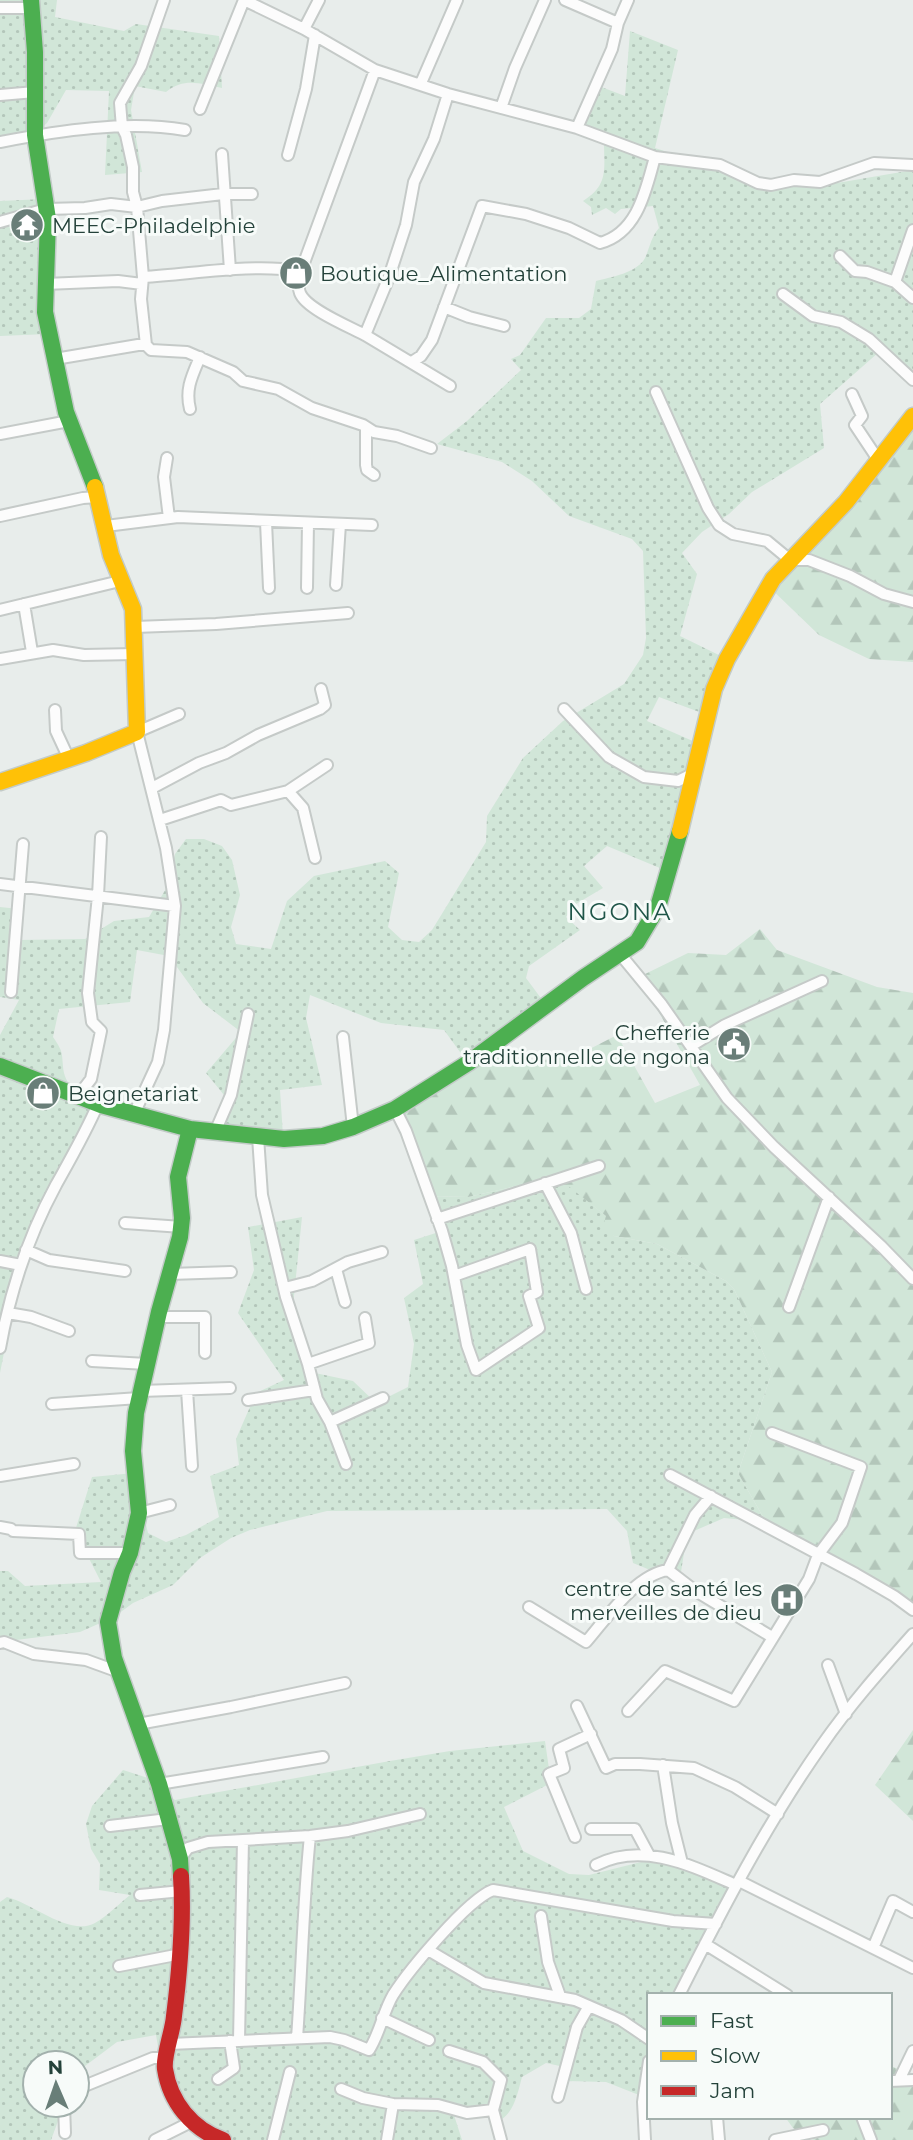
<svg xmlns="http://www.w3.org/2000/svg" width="913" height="2140" viewBox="0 0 913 2140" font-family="Montserrat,sans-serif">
	<defs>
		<pattern id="grass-dots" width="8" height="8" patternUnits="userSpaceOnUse" patternTransform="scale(1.75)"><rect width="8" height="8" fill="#d1e6d8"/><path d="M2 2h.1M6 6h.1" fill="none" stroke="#b3c6ba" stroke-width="1.8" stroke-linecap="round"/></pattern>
		<pattern id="forest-firs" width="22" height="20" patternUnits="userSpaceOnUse" patternTransform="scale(1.75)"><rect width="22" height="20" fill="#d1e6d8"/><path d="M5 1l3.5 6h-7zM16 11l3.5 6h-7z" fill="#b3c6ba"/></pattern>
	</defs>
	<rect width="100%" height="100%" fill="#e8edeb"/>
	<path fill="url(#grass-dots)" d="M0,0H57L55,17L124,31L136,24L219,36L222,88C200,84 185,77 166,92L135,86L131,110L142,172L105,175L109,91L66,90L47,123L32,136L0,139Z
		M630,31L678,50L655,148L750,178L837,183L913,170V385L879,352L820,404L824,448L752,492L729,514L702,532L682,553L697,574L680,636L727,659L710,716L659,697L647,721L702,745L667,871L607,846L584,866L603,888L576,904L566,917L580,930L529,966L526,978L546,1005L468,1063L444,1030L381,1023L310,995L306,1018L322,1085L280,1090L283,1136L215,1132L224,1095L206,1073L241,1032L203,1003L169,956L137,950L130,1002L59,1009L53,1037C65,1054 61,1054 64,1073C68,1090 87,1099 101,1105L24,1251L0,1373V1035L19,1000L0,997V907L19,909L17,940L85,939L114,921L149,917L167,887L175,854L186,839H204L222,846L232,860L240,895L231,927L236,944L271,949L287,901L314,876L385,861L399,873L388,927L402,940L419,942L432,930L486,842L487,816L523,758L563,721L624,684L643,655L646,638L643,551L632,539L569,516L532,481L502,462L437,444L467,421L521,370L511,359L520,355L546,318H579L591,309L596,281C611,277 637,273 645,258C650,247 651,237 659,228L653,206L621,209L615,214L606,208L592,215L591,207L583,201C609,185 604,169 604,141L580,131L596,85L625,96Z
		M44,199L48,334L0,336V201Z
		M567,1184L606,1216L614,1236L657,1244L726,1281L734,1289L772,1372L738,1473L766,1522L724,1518L687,1534L681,1572L660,1574L633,1563L627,1531L607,1509L327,1511L250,1530L231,1538L200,1558L173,1585L133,1603L114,1617L80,1632L0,1642V1571H8L25,1586L101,1582L75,1531L92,1477L134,1473L148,1533L166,1542L186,1535L219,1517L210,1476L239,1465L236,1439L256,1393L284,1380L238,1313L254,1270L248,1227L302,1217L293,1306L315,1373L353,1381L376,1403L408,1387L414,1344L404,1298L423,1284L414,1240L442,1231L429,1196L468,1197L516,1186Z
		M545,1741L551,1783L504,1807L523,1851L569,1874L589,1875L657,1858L736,1881L708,1923V1931L675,1995H649V2049L641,2067L639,2095L606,2082L567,2081L569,2068L546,2063L522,2077C518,2091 515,2110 502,2119L453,2112L462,2140H212L166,2093L156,2035L117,2042L77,2072V2063H35V2105H64L51,2140H0V1902L7,1897C32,1903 70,1937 95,1923C107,1916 119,1904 130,1895L99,1890L100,1864L91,1849L86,1824L92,1806L123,1770L148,1778L175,1800L390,1761L450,1751Z"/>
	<path fill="url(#forest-firs)" d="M913,408V662L869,659L819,635L764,582L840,507Z
		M760,929L777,950L877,987L913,993V1602L766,1522L738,1473L772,1372L734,1289L726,1281L657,1244L614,1236L603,1226L606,1216L567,1185L516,1186L468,1197L429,1196L395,1109L490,1046L505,1065L576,1056L617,1035L655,1103L700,1085L639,977L688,953L726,955Z
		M913,1730V1821L875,1785Z
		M890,2066L913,2074V2140H814L793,2128L785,2117H890Z"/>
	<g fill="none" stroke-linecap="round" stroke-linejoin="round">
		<g stroke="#c5cac8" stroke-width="14">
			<path id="street" d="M244,0L304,29L375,70L448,94L577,128
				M565,0L618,23
				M0,8H30
				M304,29L319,0
				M375,70L301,271C300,277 297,286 300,293C306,309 350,327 365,335L389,277L406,225L414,182L434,139L448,94
				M421,83L457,0
				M0,95L35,92
				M501,108L515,68L545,0
				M200,109L244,0
				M0,142C58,131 127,120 185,130
				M222,154L230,270
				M288,155L306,89L315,35
				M655,157L720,165L758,183L771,185L794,180L820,182L874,163L913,165
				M0,222L46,209L85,208L111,204L137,207L162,201L223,194H252
				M840,256L855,271L867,272L895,282L913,298
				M143,277C195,274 250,263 301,271
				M895,282L913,230
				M45,284L118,281L142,284
				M783,294L813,316L841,322L869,339L913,380
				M444,307L469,317L504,326
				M365,335L450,386
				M146,345L141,299L143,277L137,207L133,192V167L126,135L122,127L120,103L141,66L164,0
				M55,359L138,345H146L151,350L187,352L233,372L243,381L278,389L312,408L363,425L374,432L397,436L431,448
				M412,362L421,356L432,340L482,206L526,214L569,228L600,243C638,233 646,189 655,157L577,128L612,49L618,23L628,0
				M656,392L708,508L719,525L733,534L767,541L790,560H809L850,576L884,594L913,602
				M852,394L862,416L855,425L879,461
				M190,409C185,389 192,376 200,357
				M366,427V465L367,470L374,475
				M0,434L69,421
				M167,458L164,477L169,518
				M0,516L83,498L99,497
				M266,522L269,588
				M106,526L178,517L372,525
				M336,585L340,524
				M307,588L308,523
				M24,604L32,652
				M0,610L120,581
				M135,627L216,624L348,613
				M0,659L53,650L84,655L135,654
				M564,709L609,757L644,777L678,781L694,773
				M55,710L56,731L69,759
				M152,788L199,763L226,753L258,735L320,709L325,705L321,689
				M288,791L303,808L315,858
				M160,820L221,800L231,805L288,791L327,765
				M0,884L175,906
				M620,954L662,1005L727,1098L774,1147L882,1247L913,1279
				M11,992L23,844
				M343,1037L353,1127
				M691,1046L725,1025L822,981
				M78,1096L91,1079L101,1031L92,1022L88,993L98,896L101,837
				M395,1109L406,1131L442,1231L452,1266L467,1345L476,1370L539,1328L529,1296L537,1292L530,1249L454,1276
				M134,1114L158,1062L164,1030L175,906L166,848L137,732L179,714
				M215,1132L231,1095L248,1014
				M258,1137L262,1195L286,1297L308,1364L317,1399L330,1422L346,1464
				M545,1183L571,1233L586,1289
				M437,1219L599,1166
				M125,1223L182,1227
				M26,1250L49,1260L125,1271
				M0,1261L21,1265
				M336,1269L345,1302
				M170,1274L231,1272
				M285,1288L312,1281L348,1262L382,1252
				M789,1307L829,1197
				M8,1313L31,1317L69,1331
				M157,1317H205V1353
				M0,1348C10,1292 29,1235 56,1185C71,1158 86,1132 98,1104
				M92,1361L147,1364
				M308,1364L369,1343L365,1318
				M187,1390L192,1466
				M141,1391L230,1388
				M248,1400L314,1390
				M52,1404L139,1398
				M330,1422L383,1398
				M670,1475L856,1574L894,1596L913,1610
				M0,1476L74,1464
				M139,1513L170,1505
				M0,1527L11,1529L13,1531L79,1534L80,1553H130
				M668,1570L695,1515L711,1496
				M529,1607L586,1642C607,1618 635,1575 668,1570L694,1590L772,1637
				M0,1643L4,1642L34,1654L86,1660L119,1672
				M828,1665L846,1714
				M577,1706L606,1768L615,1764H640L694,1768L735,1787L778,1814
				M628,1711L665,1671L734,1701L809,1579L818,1555L842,1523L861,1467L772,1433
				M138,1724L231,1707L345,1683
				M663,1765L672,1823L682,1863
				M159,1784L323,1757
				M110,1826L168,1819
				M591,1829H635L649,1855
				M575,1837L549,1774L564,1768L559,1749L591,1734
				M180,1859L188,1848L208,1842L310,1836L348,1831L420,1814
				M596,1865C643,1841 692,1866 736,1885
				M739,1881L913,1968
				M140,1895L182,1891
				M541,1916L548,1962L560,1996
				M705,1944L787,1995
				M873,1948L893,1901L913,1912
				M428,1950L484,1983L575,2000L621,2020L649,2039
				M119,1966L181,1954
				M679,1995C722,1910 767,1823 822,1745C849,1706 881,1670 913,1634
				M382,2018L429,2040
				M297,2038C302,1970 303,1903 310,1836
				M239,2040L243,1840
				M170,2044L330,2037L344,2040L369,2050C380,2033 383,2012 393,1995C409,1970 467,1900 493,1890L673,1921L716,1924
				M449,2051L483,2062L501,2080L493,2110L501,2140
				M218,2079L234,2068L230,2041
				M899,2080L913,2051
				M890,2081L913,2080
				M77,2089L153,2058H165
				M341,2089L363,2098L393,2104L438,2105L467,2113L493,2110
				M558,2097L577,2027L589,2006
				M64,2105L65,2133
				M717,2117L719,2140
				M862,2117L871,2140
				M155,2140L191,2122
				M273,2140L290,2072
				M387,2140L393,2104
				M645,2140L643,2102L649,2061
				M775,2140L823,2130"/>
		</g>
		<g stroke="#c3cbc8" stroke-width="19">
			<path id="fast" d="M31,0L35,52V135L48,219L45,312L66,412L95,487
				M0,1066L101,1105L190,1129L284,1139L323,1136L353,1127L395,1109L468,1063L583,978L637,942L658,907L680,831
				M181,1876L180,1859L159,1784L114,1658L108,1622L122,1572L130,1553L139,1513L133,1451L136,1413L159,1312L180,1237L182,1218L178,1177L190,1129"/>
		</g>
		<g stroke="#c3cbc8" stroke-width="19">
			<path id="slow" d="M0,782L86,753L137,732L133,609L111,555L95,487
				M680,831L714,689L727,659L773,579L846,502L913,416"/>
		</g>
		<g stroke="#c3cbc8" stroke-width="19">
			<path id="jam" d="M181,1876C184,1923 180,1969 174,2016C173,2031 163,2056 165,2069C170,2102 192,2129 223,2140"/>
		</g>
		<use href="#street" stroke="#fcfcfc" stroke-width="10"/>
		<use href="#fast" stroke="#4caf50" stroke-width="16"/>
		<use href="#slow" stroke="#ffc107" stroke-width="16"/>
		<use href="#jam" stroke="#c62828" stroke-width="16"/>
	</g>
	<defs>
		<g id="temple-disc" transform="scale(1.75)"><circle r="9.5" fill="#697e78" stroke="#f7fbf9"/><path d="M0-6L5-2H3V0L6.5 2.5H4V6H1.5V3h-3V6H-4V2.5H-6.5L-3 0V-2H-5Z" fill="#fff"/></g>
		<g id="shop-disc" transform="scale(1.75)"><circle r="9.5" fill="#697e78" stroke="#f7fbf9"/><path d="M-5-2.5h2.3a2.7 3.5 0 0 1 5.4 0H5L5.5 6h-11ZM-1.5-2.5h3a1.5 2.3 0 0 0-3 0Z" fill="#fff"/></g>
		<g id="civic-disc" transform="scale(1.75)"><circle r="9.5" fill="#697e78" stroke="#f7fbf9"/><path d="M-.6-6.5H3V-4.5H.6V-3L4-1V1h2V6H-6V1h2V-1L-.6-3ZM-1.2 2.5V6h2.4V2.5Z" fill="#fff"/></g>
		<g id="hospital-disc" transform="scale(1.75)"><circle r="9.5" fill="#697e78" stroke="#f7fbf9"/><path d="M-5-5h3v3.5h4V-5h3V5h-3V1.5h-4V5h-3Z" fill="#fff"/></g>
	</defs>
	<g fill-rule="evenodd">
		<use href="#temple-disc" x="27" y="225"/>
		<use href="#shop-disc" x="296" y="273"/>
		<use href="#civic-disc" x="734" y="1044"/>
		<use href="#shop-disc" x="43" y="1093"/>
		<use href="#hospital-disc" x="787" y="1600"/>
	</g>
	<g text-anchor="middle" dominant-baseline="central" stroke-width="6" stroke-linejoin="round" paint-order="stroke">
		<g font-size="21" fill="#24423a" stroke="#f7fbf9" text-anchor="start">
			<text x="52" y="225">MEEC-Philadelphie</text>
			<text x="320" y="273">Boutique_Alimentation</text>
			<text x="710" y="1032" text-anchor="end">Chefferie<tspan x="710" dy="24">traditionnelle de ngona</tspan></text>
			<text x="68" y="1093">Beignetariat</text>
			<text x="762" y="1588" text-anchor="end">centre de santé les<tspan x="762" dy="24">merveilles de dieu</tspan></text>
		</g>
		<g font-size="24" letter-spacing="2" fill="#1f5548" stroke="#f7fbf9">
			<text x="620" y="911">NGONA</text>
		</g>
	</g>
	<rect x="647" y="1993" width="245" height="126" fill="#f7fbf9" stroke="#a3b1ad" stroke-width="2"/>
	<rect x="661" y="2016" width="35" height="10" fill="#4caf50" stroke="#a3b1ad" stroke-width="2"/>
	<text x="710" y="2028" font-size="21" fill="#24423a">Fast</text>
	<rect x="661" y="2051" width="35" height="10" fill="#ffc107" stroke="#a3b1ad" stroke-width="2"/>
	<text x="710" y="2063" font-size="21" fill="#24423a">Slow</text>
	<rect x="661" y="2086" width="35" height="10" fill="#c62828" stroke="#a3b1ad" stroke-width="2"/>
	<text x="710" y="2098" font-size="21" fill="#24423a">Jam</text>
	<g transform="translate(56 2084) rotate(358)"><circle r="33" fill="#f7fbf9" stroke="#a3b1ad" stroke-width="2"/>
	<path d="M0-5L12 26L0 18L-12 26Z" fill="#697e78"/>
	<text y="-10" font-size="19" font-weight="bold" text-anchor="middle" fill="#24423a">N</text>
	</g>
</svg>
